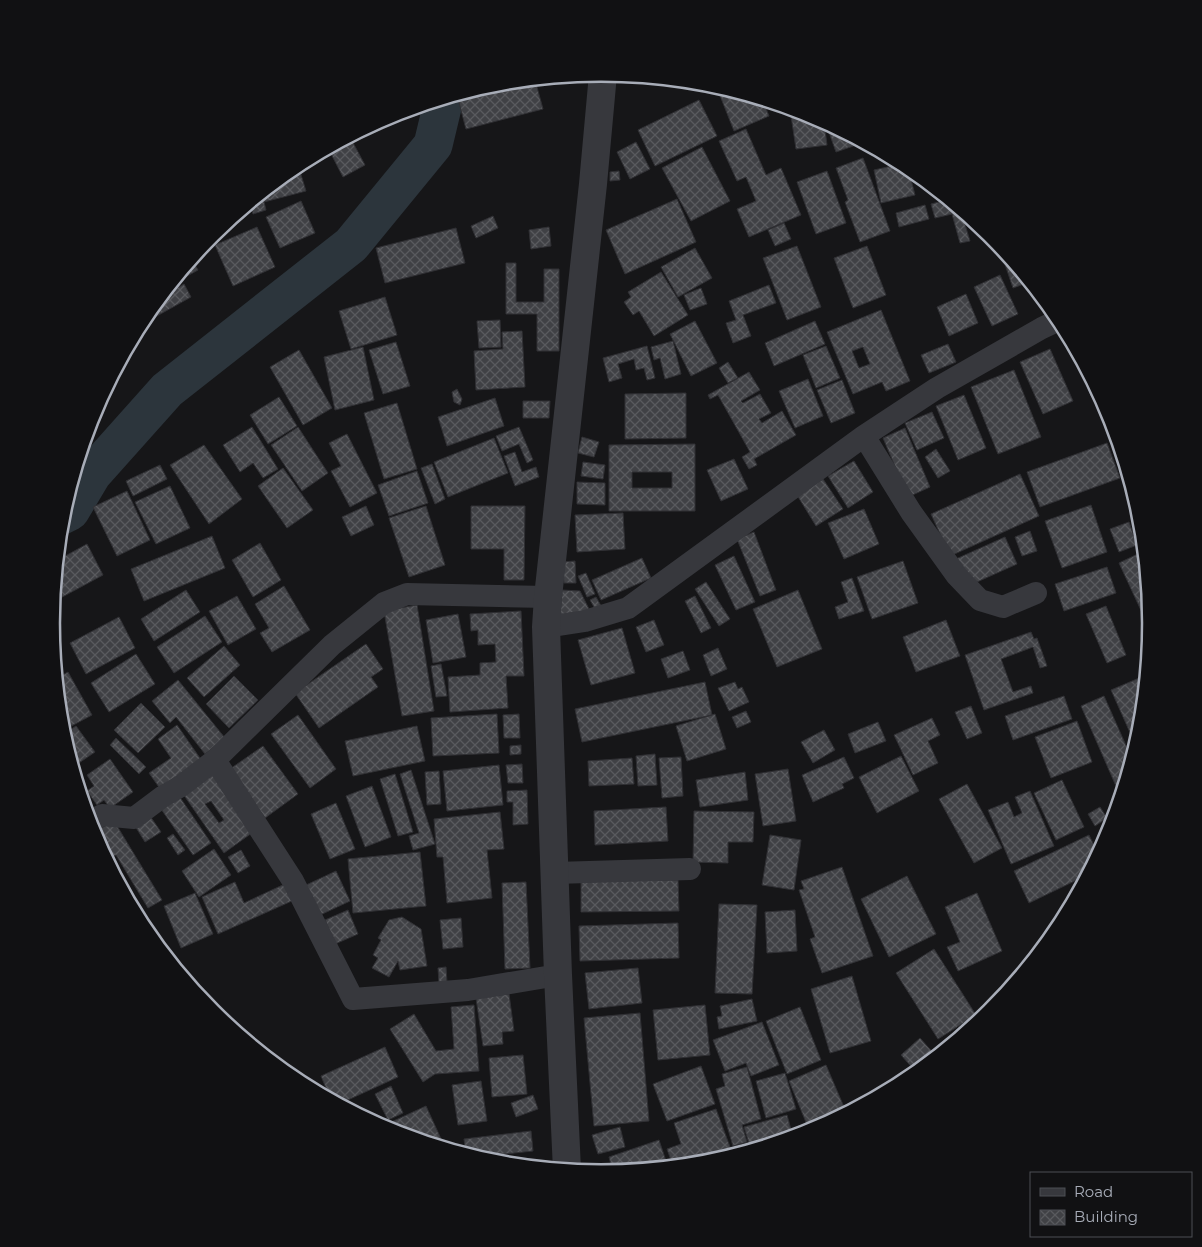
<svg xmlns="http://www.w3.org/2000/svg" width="1202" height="1247" viewBox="0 0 1202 1247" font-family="Montserrat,sans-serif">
	<defs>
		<pattern id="building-cross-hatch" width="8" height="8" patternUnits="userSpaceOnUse" patternTransform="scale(1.25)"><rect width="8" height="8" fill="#404145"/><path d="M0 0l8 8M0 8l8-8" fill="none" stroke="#595a5e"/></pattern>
	</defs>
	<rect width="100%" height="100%" fill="#161618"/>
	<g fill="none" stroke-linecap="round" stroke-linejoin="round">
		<path stroke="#2c353c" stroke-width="39" d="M62,515L70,511L92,474L167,390L351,245L433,145L444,99"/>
	</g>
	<path fill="url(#building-cross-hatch)" stroke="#303034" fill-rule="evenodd" d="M535,80L543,109L466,129L457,95L494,84Z
		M727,90L763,101L769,116L734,131L719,93Z
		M699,100L717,136L655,166L638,130Z
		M419,107L400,117L398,113Z
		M790,109L812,116L824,122L827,145L796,149Z
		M826,124H827L862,143L836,152Z
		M746,129L766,175L781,168L801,215L749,237L737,209L756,201L746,177L737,181L719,141Z
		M351,139L365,165L343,177L329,150Z
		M636,142L650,169L630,179L617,152Z
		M702,147L730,201L691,221L662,168Z
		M863,158L890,231L860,242L845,202L848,200L836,168Z
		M901,164L908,168L915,195L881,203L874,170Z
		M298,165L306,191L264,202L266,210L253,214L250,204Z
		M619,171L620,180L610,181V172Z
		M827,171L846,223L816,234L797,182Z
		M677,199L696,242L625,274L606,230Z
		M947,200L968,217L963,218L970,241L960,243L952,214L935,218L931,204Z
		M301,201L315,233L280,248L266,217Z
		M925,205L929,219L899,227L896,213Z
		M493,216L498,228L476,238L471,226Z
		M784,223L791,239L775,246L768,230Z
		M257,227L275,267L233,286L215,245Z
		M549,227L551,246L531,249L529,230Z
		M456,228L465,263L385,283L376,248Z
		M998,244L1029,282L1013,288Z
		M797,246L821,307L787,320L763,258Z
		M867,246L886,295L853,308L834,258Z
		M695,248L712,278L678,297L661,267Z
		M192,260L198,270L171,285Z
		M506,263H516V302H544V269H559V351H537V314H506Z
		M661,272L688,315L654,336L639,311L633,315L624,302L631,297L628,292Z
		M1000,275L1018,314L992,326L974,287Z
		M184,284L191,297L146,322L144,318L161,297Z
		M769,285L776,303L743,315L751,336L733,343L726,323L736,320L729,301Z
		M701,288L707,304L690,310L684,295Z
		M966,294L978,323L949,336L937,307Z
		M385,297L397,335L351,349L339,311Z
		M881,310L910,381L886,391L882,382L853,394L827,332ZM863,347L870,364L859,368L852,351Z
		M500,320L501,347L479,348L477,321Z
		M695,321L717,363L691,376L670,334Z
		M815,321L825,344L774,366L765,343Z
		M522,331L525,387L476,390L474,351L503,349L502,332Z
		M673,341L681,374L665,379L660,358L654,360L651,347Z
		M396,342L410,386L383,394L369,350Z
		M948,344L956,362L929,373L921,355Z
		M1072,344L1098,393L1091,396Z
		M647,346L655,378L647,380L644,368L636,370L634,359L618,364L622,378L609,382L603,358Z
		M826,346L840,378L816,388L803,355Z
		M363,347L374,400L335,410L324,357Z
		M1050,349L1073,401L1043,414L1020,362Z
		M299,350L332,408L303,425L270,367Z
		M728,362L738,378L728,383L719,368Z
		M1014,370L1041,437L998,454L971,387Z
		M749,372L760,390L741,401L743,403L760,394L771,413L759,419L762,423L782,411L796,435L754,459L757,465L749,469L742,457L750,452L718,395L710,399L708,395Z
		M808,379L823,416L795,428L779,391Z
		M842,380L855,413L831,423L817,390Z
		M457,389L462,399L460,405L454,402L452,392Z
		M686,393V438L625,439V394Z
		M964,395L986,448L958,460L936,406Z
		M279,397L297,426L268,444L250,415Z
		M495,398L504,426L447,446L438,417Z
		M523,401H550L549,418H523Z
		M397,403L417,469L384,479L364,413Z
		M932,412L944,438L917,450L905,423Z
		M252,427L278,469L263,478L253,463L240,472L223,445Z
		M298,427L328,473L302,491L271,445Z
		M519,427L533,460L527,463L519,444L502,451L496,436Z
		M905,428L930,487L908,497L883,438Z
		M347,434L377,493L350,507L331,471L341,466L329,443Z
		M582,437L599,442L594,457L578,453Z
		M494,438L508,473L448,497L434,462Z
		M1107,443L1120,478L1040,507L1027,472Z
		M695,444V511H609V445ZM632,472H672V488H632Z
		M204,445L242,499L209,524L170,465Z
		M936,449L950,471L938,478L925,457Z
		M515,452L522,472L536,467L539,477L515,486L504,456Z
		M734,459L748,489L721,501L707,470Z
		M854,461L873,492L848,508L828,476Z
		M583,462L605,465L603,479L581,476Z
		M432,464L445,499L435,504L421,468Z
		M160,465L167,479L133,496L126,481Z
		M283,468L313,510L287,528L258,486Z
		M417,471L428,503L389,516L378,485Z
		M1020,474L1039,516L950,556L931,514Z
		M823,479L843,509L816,526L797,495Z
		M577,482L605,483V505L577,504Z
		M170,486L190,528L156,544L135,502Z
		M127,491L150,540L117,556L93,507Z
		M1091,505L1107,552L1062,568L1045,521Z
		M366,506L374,525L351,536L342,517Z
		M426,506L445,565L409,577L389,518Z
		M471,506H525L524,580H504V549H471Z
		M864,509L879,544L844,559L828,523Z
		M623,513L625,549L577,552L575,515Z
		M1129,522L1137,545L1119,552L1110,529Z
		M1030,531L1037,551L1022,556L1015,537Z
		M754,532L776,590L760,596L737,539Z
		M212,536L225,568L144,601L131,569Z
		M1005,537L1017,564L968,586L956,559Z
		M260,543L281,580L253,597L232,560Z
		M87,544L103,575L53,602L58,560Z
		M1144,551L1150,616L1145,619L1119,563Z
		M734,556L755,602L736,610L715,565Z
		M642,558L651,578L601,600L592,580Z
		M575,561L576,583H564L562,562Z
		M903,561L918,603L872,619L857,577Z
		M1107,567L1116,593L1064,611L1055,584Z
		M586,573L595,594L587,597L578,576Z
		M852,578L864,611L839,619L835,607L848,602L841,582Z
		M706,582L730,619L719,626L695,589Z
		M284,586L310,630L272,652L260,633L269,628L255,604Z
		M186,590L200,612L154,641L141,619Z
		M562,590L580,591L592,615H560Z
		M798,590L822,649L777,667L753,609Z
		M237,596L256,629L228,645L209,611Z
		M695,596L711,628L701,633L685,601Z
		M596,597L604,611L598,614L590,600Z
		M417,605L434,711L402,716L384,611Z
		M1106,606L1126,655L1107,663L1086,614Z
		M521,611L524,676H506L508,708L450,712L448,677L480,675V663L496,662L495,644L478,645V630L471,631L470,614Z
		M458,614L466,657L433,663L426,620Z
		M205,616L222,642L174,673L157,647Z
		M119,617L135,648L86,674L70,643Z
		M654,620L664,645L646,652L636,627Z
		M946,620L960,656L916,672L903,637Z
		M622,628L635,673L591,685L578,640Z
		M1031,632L1034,639L1037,638L1047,666L1040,668L1033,647L1001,659L1013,692L1031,686L1033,693L984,710L965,655Z
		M366,644L383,669L371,677L378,687L319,728L295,693Z
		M224,646L240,665L204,697L187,678Z
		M718,648L727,669L711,676L703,655Z
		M683,651L690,670L668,678L661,659Z
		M136,654L155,684L109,712L91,683Z
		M441,664L447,696L436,697L431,666Z
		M68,672L92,715L62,731L57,678Z
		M234,676L258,700L229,728L206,704Z
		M1144,676L1145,678L1140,731L1139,734L1132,737L1111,690Z
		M178,680L225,738L205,754L176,717L170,723L152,701Z
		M705,682L712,715L582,742L575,709Z
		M735,682L738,689L742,687L749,702L729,711L718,688Z
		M1064,696L1072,719L1013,740L1005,716Z
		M1104,696L1132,759L1122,792L1119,793L1081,706Z
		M141,703L165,727L138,753L114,730Z
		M971,706L982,733L967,739L955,712Z
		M746,711L751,722L737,728L732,717Z
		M497,714L499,753L433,756L431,718Z
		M519,714L520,738H504L503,715Z
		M715,714L726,749L687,761L676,726Z
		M298,715L336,769L310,788L271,734Z
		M932,718L940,735L928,741L938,763L913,775L894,735Z
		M1077,721L1092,762L1051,778L1035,737Z
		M878,722L886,741L855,753L848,734Z
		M177,725L202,761L161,790L149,773L171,758L158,739Z
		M76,726L95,752L73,767L63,735Z
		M417,726L425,761L353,776L345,741Z
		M824,730L835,750L813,763L801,742Z
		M116,738L146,767L139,774L110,745Z
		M521,745V754L510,755V746Z
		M263,746L298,794L265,818L230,769Z
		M655,754L657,785L638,786L636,756Z
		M901,756L919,791L877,813L859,777Z
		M681,757L683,796L662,798L659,758Z
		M844,757L854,778L842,784L844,788L813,802L802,775Z
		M632,758L634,784L589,786L588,761Z
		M110,759L133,792L110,808L104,800L97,805L87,791L94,786L87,775Z
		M522,764L523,783H508L506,765Z
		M499,765L503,805L447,811L443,771Z
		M214,768L256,830L224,853L181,791ZM211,801L224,820L219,823L205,804Z
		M788,769L796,821L763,826L755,774Z
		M411,770L435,844L413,850L409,836L419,833L400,774Z
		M439,771L441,804L427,805L425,772Z
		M745,772L748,800L700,807L696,780Z
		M395,774L413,832L398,836L380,779Z
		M1062,780L1084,827L1056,840L1034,793Z
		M967,784L1002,848L974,863L939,799Z
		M372,786L391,837L365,847L346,796Z
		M527,790L528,824L513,825V802H507V791Z
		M1030,791L1054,846L1011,864L988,810L1008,802L1014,817L1022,813L1015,797Z
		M177,793L211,843L193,855L159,806Z
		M336,803L355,849L330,859L311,814Z
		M666,807L668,841L595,845L594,811Z
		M1100,807L1107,818L1095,826L1088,814Z
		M694,811L754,812L753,842H728V863L693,862Z
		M500,812L504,849L487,850L492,898L447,903L443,857H437L434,819Z
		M150,816L161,832L145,842L135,826Z
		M114,821L162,900L148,908L116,855L107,860L93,833Z
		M173,834L185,850L178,855L167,838Z
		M770,835L801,840L794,890L762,885Z
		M1089,835L1098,854L1087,875L1029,903L1014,871Z
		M214,849L231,875L199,897L182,871Z
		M241,850L250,866L238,873L228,857Z
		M420,852L426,906L353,913L348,859Z
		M842,867L873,956L822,973L810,939L815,937L799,890L804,889L801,881Z
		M336,871L350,901L318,916L304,886Z
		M907,876L936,934L889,957L861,899Z
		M678,880L679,911L581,912V881Z
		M235,882L244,903L287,883L294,900L218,934L202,897Z
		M526,882L530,968L505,969L502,883Z
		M195,893L213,934L181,948L164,906Z
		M977,893L1002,951L958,971L947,947L960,942L945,907Z
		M719,904L757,905L752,994L715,993Z
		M348,910L358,934L335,944L325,920Z
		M795,910L797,951L767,953L765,912Z
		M402,917L421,929L427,966L400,970L398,961L389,977L372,968L378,958L373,955L381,940L378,938L389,920Z
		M461,918L463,947L443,949L440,920Z
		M678,923L679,958L580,961L579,926Z
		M934,949L976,1015L938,1039L896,973Z
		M446,967L447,983H439L438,968Z
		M638,968L642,1003L589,1009L585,973Z
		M852,976L871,1041L830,1053L811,989Z
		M509,994L514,1031L502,1032L503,1044L483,1046L476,998Z
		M752,999L757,1021L719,1029L717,1017L722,1016L720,1006Z
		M474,1005L479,1071L435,1074L423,1082L390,1029L414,1014L436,1051L454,1049L451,1007Z
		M705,1005L710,1055L658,1060L653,1010Z
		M800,1007L821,1060L787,1074L766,1021Z
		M640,1013L649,1121L594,1126L584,1018Z
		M762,1022L779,1065L751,1076L746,1063L725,1071L713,1040Z
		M920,1038L936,1056L916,1072L901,1055Z
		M385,1047L398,1077L339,1104L331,1100L321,1076Z
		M523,1055L527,1094L492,1097L489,1058Z
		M826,1065L844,1107L860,1100L862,1104L810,1132L789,1081Z
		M701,1066L715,1104L667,1121L653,1084Z
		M747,1067L761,1119L742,1125L747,1142L733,1146L716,1089L725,1086L722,1074Z
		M785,1073L796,1109L766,1118L756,1081Z
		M481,1081L487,1121L458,1125L452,1085Z
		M391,1086L403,1113L388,1120L375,1094Z
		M533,1095L538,1109L516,1117L511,1103Z
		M426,1106L442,1141L434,1144L390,1131L387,1124Z
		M716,1109L733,1155L708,1163L673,1166L667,1149L681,1144L674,1123Z
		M787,1115L793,1137L751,1150L744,1127Z
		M620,1127L625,1147L598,1154L592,1135Z
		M531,1131L533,1151L476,1157L466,1154L464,1139Z
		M659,1140L668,1167L613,1172L609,1157Z
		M492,1157V1162L480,1159Z"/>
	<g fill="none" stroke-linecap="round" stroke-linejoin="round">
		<path stroke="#37383d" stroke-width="22" d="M864,436L911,512L957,576L980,600L1003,607L1036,593
			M546,627L585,621L628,608L864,436L937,388L1042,328L1059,320
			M215,760L293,881L353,999L468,990L558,975
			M90,822L102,815L134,818L162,797L181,786L215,760L332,645L384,603L407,594L548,597
			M555,873L690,869"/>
		<path stroke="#37383d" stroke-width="28" d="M567,1170L558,975L546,627L548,597L593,184L603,74"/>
	</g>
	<path d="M0 0H1202V1247H0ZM60 623a541 541 0 1 1 1082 0a541 541 0 1 1-1082 0Z" fill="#111113" fill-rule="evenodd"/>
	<path fill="none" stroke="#a8adb8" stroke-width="2.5" d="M60 623a541 541 0 1 1 1082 0a541 541 0 1 1-1082 0Z"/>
	<rect x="1030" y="1172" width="162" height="65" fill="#111113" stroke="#4d4f55"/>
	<rect x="1040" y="1188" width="25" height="8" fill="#37383d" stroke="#4d4f55"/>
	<text x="1074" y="1197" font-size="15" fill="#a8adb8">Road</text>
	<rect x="1040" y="1210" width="25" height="15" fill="url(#building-cross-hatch)" stroke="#4d4f55"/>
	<text x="1074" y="1222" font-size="15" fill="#a8adb8">Building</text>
</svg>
